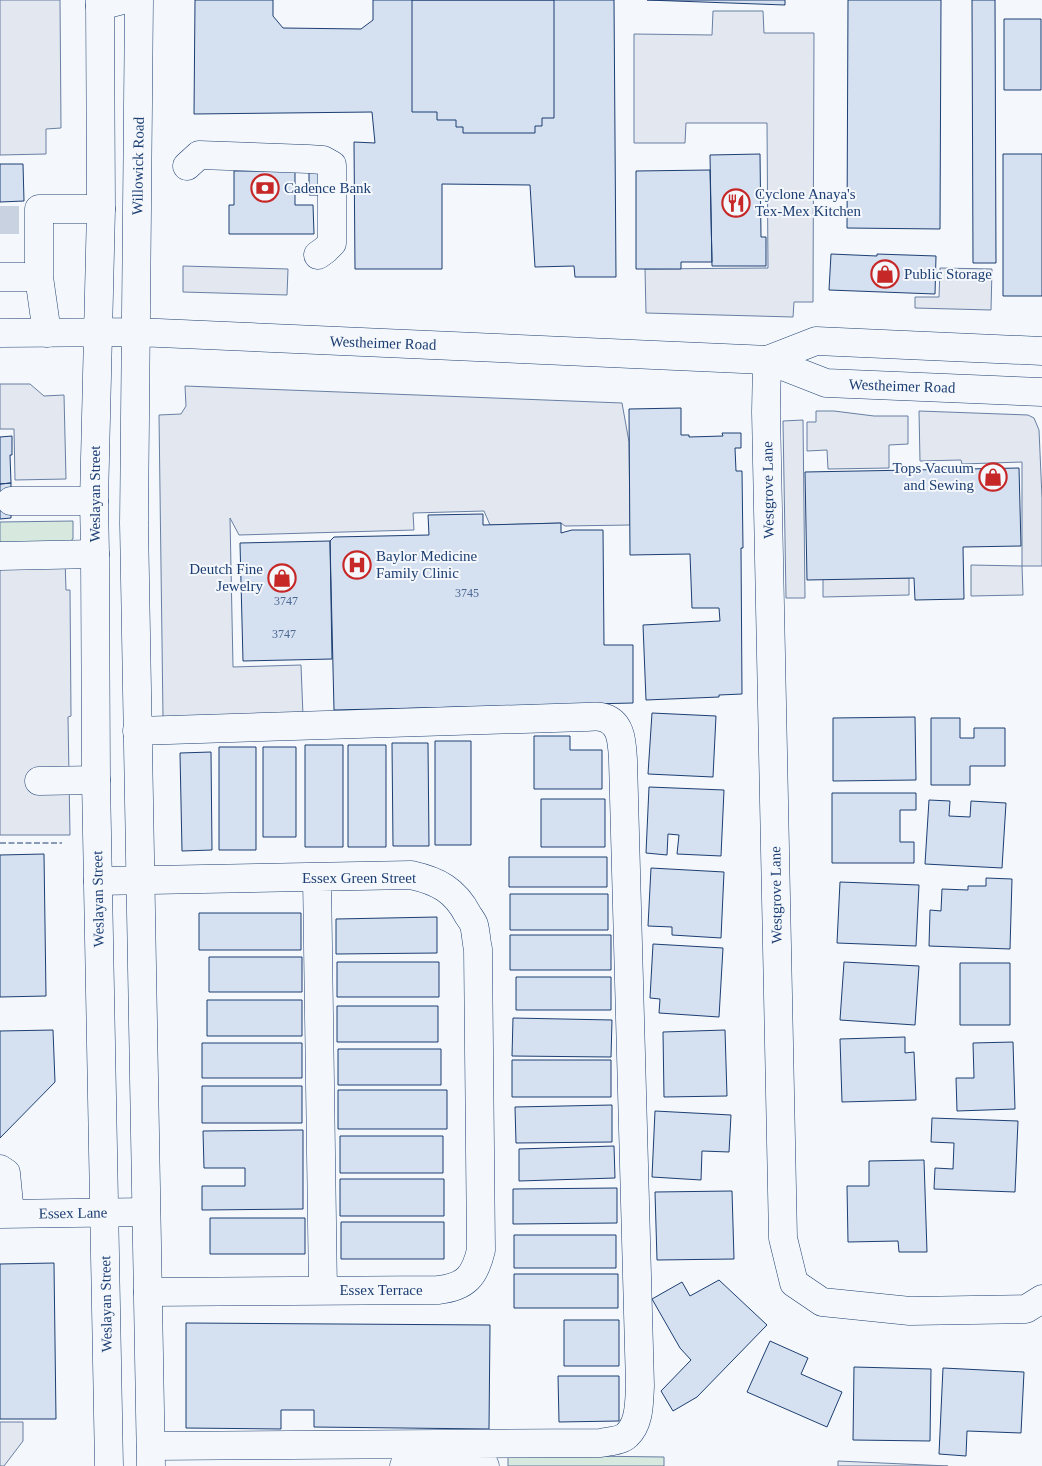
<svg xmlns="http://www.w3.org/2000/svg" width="1042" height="1466" viewBox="0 0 1042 1466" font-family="'Times New Roman',serif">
	<rect width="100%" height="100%" fill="#f4f7fb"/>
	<path fill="#d7e8df" stroke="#687fa3" d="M73,521V539L66,544H0V522Z
		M508,1455L664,1457V1466H508Z"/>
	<path fill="#e3e8f0" stroke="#687fa3" d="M0,0H60L61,128L46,129V154L0,155Z
		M713,11H763L764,33H814L813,302H794L793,317L646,313L645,269L768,268L767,123H686L685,143H634V34L712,35Z
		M183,266L288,269L287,295L183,292Z
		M940,268L992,269L991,310L915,308V297H939Z
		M0,384H30L44,396L64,395L66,479L15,480L14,429H0Z
		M185,386L622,403L629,442L630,525L565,526L561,523L490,525L484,511L413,513L414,530L239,535L230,518L233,667L301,665L303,716L163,717L159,415L181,414L186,406Z
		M816,411H834L874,416H908V444L889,445V468L828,469L827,450L807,451V422H816Z
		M919,411L1028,415L1034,418L1039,430L1042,498V566H1022L1023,595L971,596V565L1022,566V462L962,464L961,460L920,461Z
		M803,420L805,598H786L783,421Z
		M65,559L66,590H70L71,716L68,717L70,835H0V560Z
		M909,578V595L823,597V579Z
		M0,1422H23V1441L4,1466H0Z
		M838,1461L948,1466H838Z"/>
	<path fill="#d5e0f0" stroke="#1d3f73" d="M195,0H273V16L283,28L361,29L373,20V0H614L616,277H575L574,266L535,267L530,185L442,184V269H355L354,142L375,143L372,112L194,114Z
		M412,0H554V118H542V126H535V133H463V127H456V120H437V112H412Z
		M647,0H785V5Z
		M848,0H941L940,229L847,228Z
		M972,0H995L996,263H973Z
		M1004,19H1041V90H1004Z
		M760,154L761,237H766V266H712L710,155Z
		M1003,154H1042V296H1003Z
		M0,164H23L24,201L0,202Z
		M710,170L712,262H681V269H636V171Z
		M234,171H295V205H313L314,234H229V205H234Z
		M309,171H341V195H309Z
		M831,254L877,256V254L936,256L935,294L829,290Z
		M681,408V435H689V437L723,436L722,433H741V448H735L736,471H742L743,548H741L742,694L719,695V697L646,700L643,625L720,621L719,608H692L690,554L630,555L629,409Z
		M12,436V455H10L11,483L0,484V437Z
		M1019,468L1021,546L963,547L964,599L915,600L914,578L807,580L805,472Z
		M11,483V518L0,519V484Z
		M483,514V525L561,523V533L572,530H603L604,645H633V703L334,710L330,541L334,537L429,535L428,515Z
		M330,541L332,659L243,661L240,543Z
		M652,713L716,716L713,777L648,774Z
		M915,717L916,780L833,781V718Z
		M931,718H960V738H974V728H1005V766H970V785H931Z
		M534,736H570V750H602V789H534Z
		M435,741H471V845H435Z
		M392,743H428L429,846H393Z
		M305,745H343V847H305Z
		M348,745H386V847H348Z
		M219,747H256V850H219Z
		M263,747H296V837H263Z
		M211,752L212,850L182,851L180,753Z
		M649,787L724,790L721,856L677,854L679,835L668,834L667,855L646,853Z
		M832,793H916V810H900V842H914V863H832Z
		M541,799H605V847H541Z
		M929,800L950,801L949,816L970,817L971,801L1006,803L1002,868L925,864Z
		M44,854L46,996L0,997V855Z
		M509,857H607V887H509Z
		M651,868L724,872L721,938L672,935V927L648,926Z
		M986,878L1012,879L1010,949L929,946L930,910L941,911L942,889L968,890V886H986Z
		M840,882L919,885L916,946L837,943Z
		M510,894H608V930H510Z
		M199,913H301V950H199Z
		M437,917V953L336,954V919Z
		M510,935H611V970H510Z
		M653,944L723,948L719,1017L659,1013L660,999L650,998Z
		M209,957H302V992H209Z
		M337,962H439V997H337Z
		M844,962L919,966L915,1025L840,1020Z
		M960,963H1010V1025H960Z
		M516,977H611V1010H516Z
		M207,1000H302V1036H207Z
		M337,1006H438V1042H337Z
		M513,1018L612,1020L611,1057L512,1056Z
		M53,1030L55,1082L0,1138V1031Z
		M725,1030L727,1096L664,1097L663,1032Z
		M905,1037V1053L914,1052L916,1100L842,1102L840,1039Z
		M1013,1042L1015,1109L957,1111L956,1078H974L973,1043Z
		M202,1043H302V1078H202Z
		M338,1049H441V1085H338Z
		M512,1060H611V1097H512Z
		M202,1086H302V1123H202Z
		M338,1090H447V1129H338Z
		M612,1105V1142L516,1143L515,1107Z
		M655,1111L731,1115L729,1152L702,1151L701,1180L652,1177Z
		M932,1118L1018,1121L1015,1192L934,1189L935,1168L953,1169L954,1143L931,1142Z
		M303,1130V1209L202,1210V1186H245V1168H204L203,1131Z
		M340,1136H443V1173H340Z
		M614,1146L615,1178L519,1181V1149Z
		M924,1160L927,1252H899L898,1241L848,1242L847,1186H869V1161Z
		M340,1179H444V1216H340Z
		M617,1188V1223L513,1224V1189Z
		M732,1191L734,1259L657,1260L655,1192Z
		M210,1218H305V1254H210Z
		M341,1222H444V1259H341Z
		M514,1235H616V1268H514Z
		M54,1263L56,1419H0V1264Z
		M514,1274H618V1308H514Z
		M719,1280L767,1325L697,1397L673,1411L661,1391L691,1360L680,1348L652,1299L682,1282L690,1296Z
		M564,1320H619V1366H564Z
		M186,1323L490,1325L489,1429L314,1427V1410H281V1429L186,1428Z
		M770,1341L808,1358L801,1374L842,1392L827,1427L747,1392Z
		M854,1367L931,1369L930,1441L853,1440Z
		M943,1368L1024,1372L1021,1433L967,1431L966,1456L939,1454Z
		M558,1376H619V1421L559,1422Z"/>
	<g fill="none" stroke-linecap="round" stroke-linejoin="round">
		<path stroke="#c9d2e0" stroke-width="28" stroke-dasharray="28 14" stroke-linecap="butt" d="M0,220H19"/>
		<g stroke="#1d3f73" stroke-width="29">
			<path id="minor" d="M100,6L123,0
				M187,166L199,155L308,159L323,160L332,165V243L325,250L318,255
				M0,277H39L47,333
				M39,277V209H101
				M767,360L766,412L783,1238L794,1283L822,1302L910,1311L1026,1309L1042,1299
				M11,501H94
				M0,556L95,554
				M137,731L585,717C590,717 596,716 601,717C622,721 622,743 623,760L640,1386C639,1402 640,1423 627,1435C621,1441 609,1441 601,1443L151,1446
				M39,781L96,780
				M317,877L323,1291
				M98,881L411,875C438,881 455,890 468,915C470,918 473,922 474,925C476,932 476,941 478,949L481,1250C475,1276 466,1287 438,1290L148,1292
				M0,1169L6,1173L10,1214
				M0,1214L146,1212
				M404,1466L483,1463L485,1466"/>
		</g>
		<g stroke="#1d3f73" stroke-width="29">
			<path id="major" d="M100,0L101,209L94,501L95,554L96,780L109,1466
				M139,0L134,523L151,1466
				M0,333L136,332L767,360L826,383L1042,392
				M767,360L816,341L1042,351"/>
		</g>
		<use href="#minor" stroke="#f4f7fb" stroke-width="28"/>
		<use href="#major" stroke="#f4f7fb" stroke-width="28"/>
		<path stroke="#1d3f73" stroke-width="1" stroke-dasharray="6 2.5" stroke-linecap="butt" d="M0,843H62"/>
	</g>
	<defs>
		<g id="bank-ring" transform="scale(1.4375)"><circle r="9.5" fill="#f4f7fb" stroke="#c62828" stroke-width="1.5"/><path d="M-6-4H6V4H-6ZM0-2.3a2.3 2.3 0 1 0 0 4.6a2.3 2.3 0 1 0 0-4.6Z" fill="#c62828"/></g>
		<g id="restaurant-ring" transform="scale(1.4375)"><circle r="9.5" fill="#f4f7fb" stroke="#c62828" stroke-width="1.5"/><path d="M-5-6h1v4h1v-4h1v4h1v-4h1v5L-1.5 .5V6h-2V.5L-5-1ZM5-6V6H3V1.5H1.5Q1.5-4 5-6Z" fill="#c62828"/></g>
		<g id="shop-ring" transform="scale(1.4375)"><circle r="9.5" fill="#f4f7fb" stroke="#c62828" stroke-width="1.5"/><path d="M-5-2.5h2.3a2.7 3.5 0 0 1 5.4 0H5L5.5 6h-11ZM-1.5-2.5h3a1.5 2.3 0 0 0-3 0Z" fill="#c62828"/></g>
		<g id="hospital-ring" transform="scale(1.4375)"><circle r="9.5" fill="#f4f7fb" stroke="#c62828" stroke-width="1.5"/><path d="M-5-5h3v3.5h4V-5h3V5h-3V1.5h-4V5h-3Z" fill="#c62828"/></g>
	</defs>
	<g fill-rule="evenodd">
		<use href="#bank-ring" x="265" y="188"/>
		<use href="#restaurant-ring" x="736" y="203"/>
		<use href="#shop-ring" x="885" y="274"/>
		<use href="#shop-ring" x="993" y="477"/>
		<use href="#hospital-ring" x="357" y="565"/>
		<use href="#shop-ring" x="282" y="578"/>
	</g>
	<g text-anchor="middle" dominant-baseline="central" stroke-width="4" stroke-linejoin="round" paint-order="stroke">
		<g font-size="12" fill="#4b6792">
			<text x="467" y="593">3745</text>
			<text x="286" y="601">3747</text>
			<text x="284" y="634">3747</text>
		</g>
		<g font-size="15" fill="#1d3f73" stroke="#f4f7fb">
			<text transform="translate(138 166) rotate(-89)">Willowick Road</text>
			<text transform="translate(383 343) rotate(2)">Westheimer Road</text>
			<text transform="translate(902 386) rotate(2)">Westheimer Road</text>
			<text transform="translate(768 490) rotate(-91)">Westgrove Lane</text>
			<text transform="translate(95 494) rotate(-90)">Weslayan Street</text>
			<text x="359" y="878">Essex Green Street</text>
			<text transform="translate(776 895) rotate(-91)">Westgrove Lane</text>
			<text transform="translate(98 899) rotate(-91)">Weslayan Street</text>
			<text transform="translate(73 1213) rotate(-1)">Essex Lane</text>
			<text x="381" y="1290">Essex Terrace</text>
			<text transform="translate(106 1304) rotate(-91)">Weslayan Street</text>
		</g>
		<g font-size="15" fill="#1d3f73" stroke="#f4f7fb" text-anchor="start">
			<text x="284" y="188">Cadence Bank</text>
			<text x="755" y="194">Cyclone Anaya's<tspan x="755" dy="17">Tex-Mex Kitchen</tspan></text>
			<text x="904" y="274">Public Storage</text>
			<text x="974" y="468" text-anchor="end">Tops Vacuum<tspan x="974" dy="17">and Sewing</tspan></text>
			<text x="376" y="556">Baylor Medicine<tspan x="376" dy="17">Family Clinic</tspan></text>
			<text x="263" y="569" text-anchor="end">Deutch Fine<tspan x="263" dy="17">Jewelry</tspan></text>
		</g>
	</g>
</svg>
